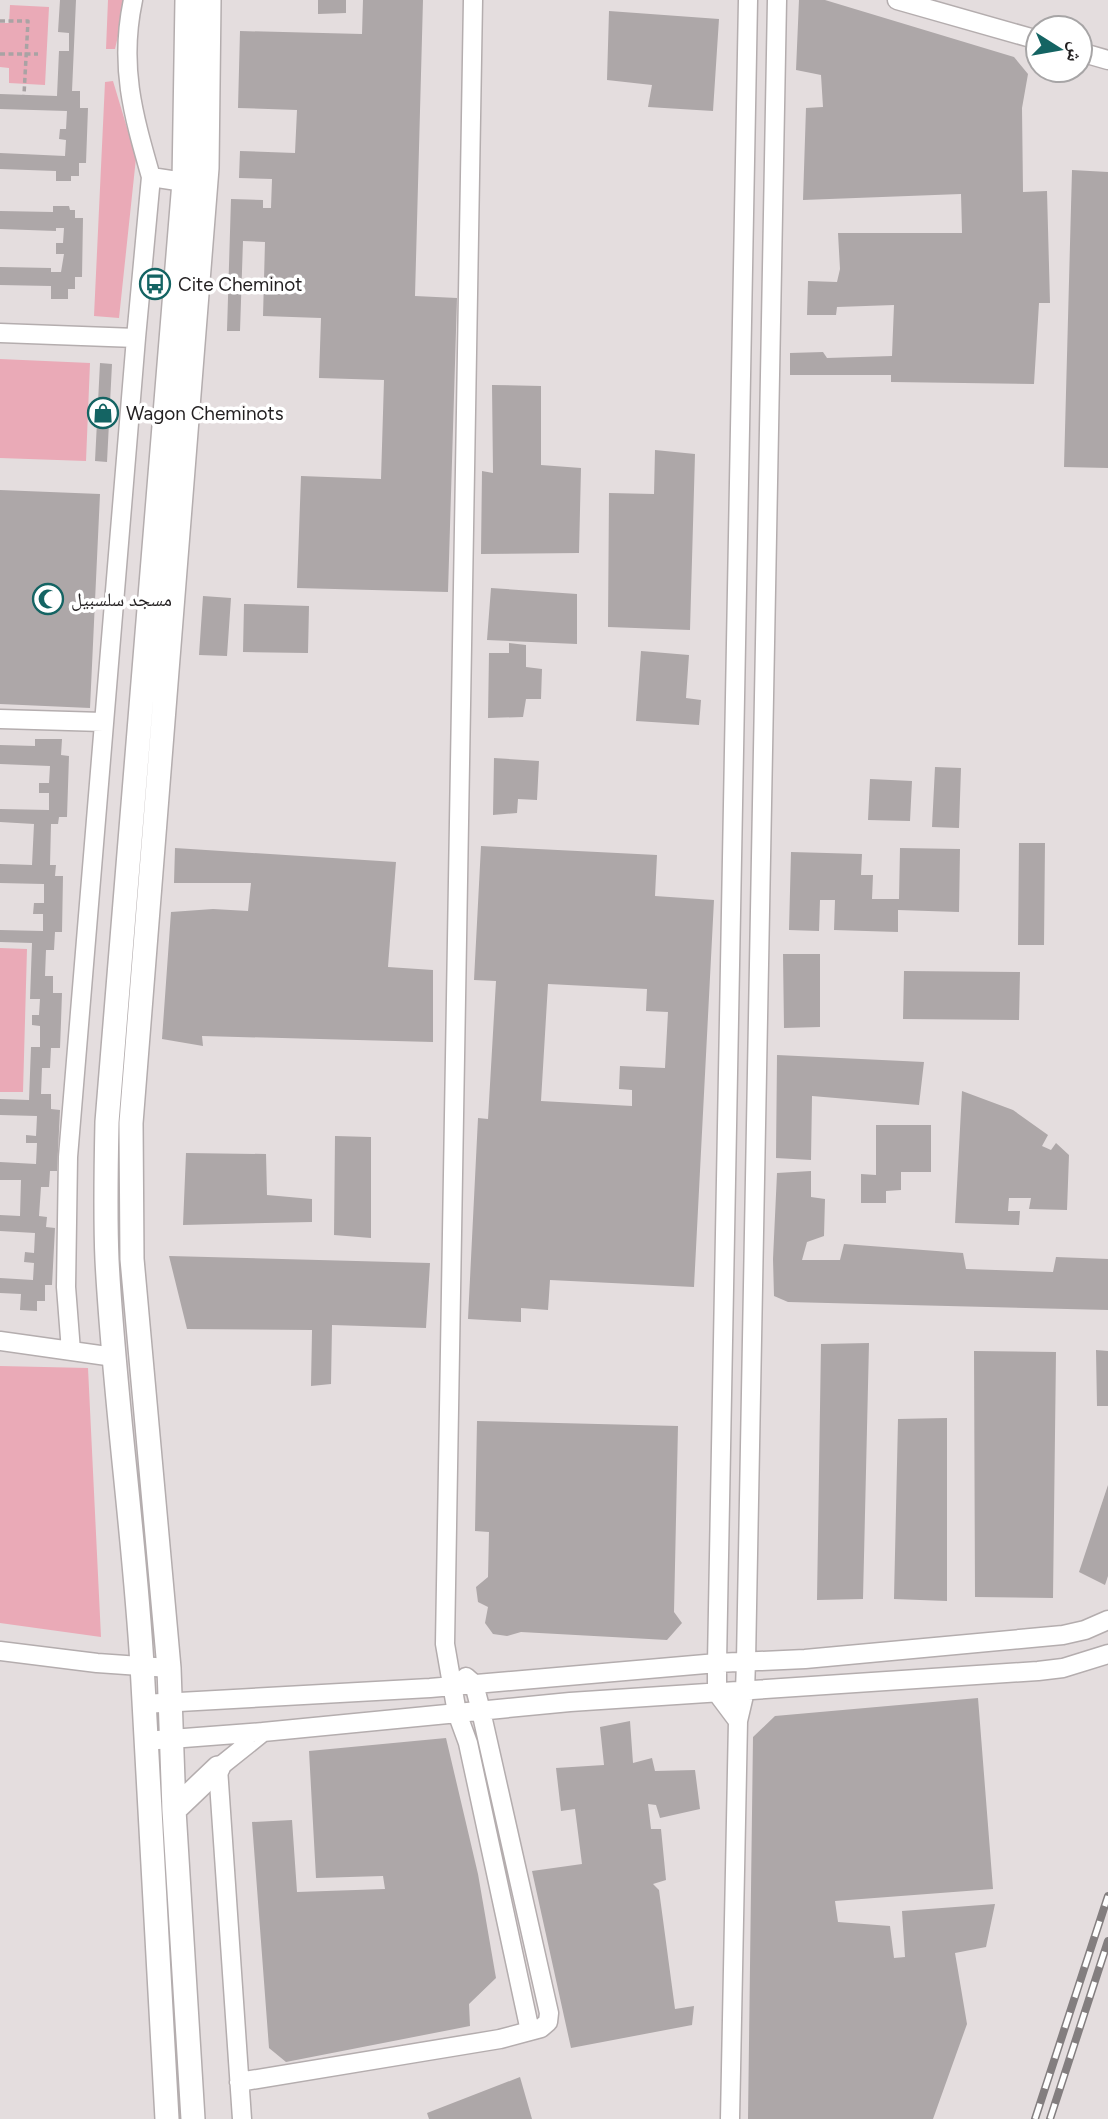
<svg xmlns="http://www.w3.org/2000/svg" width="1108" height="2119" viewBox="0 0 1108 2119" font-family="Figtree,'Noto Naskh Arabic',sans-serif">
	<rect width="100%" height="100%" fill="#e4ddde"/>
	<path fill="#eaaab7" d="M108,0H126L115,49H106Z
		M10,5L49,7L45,85L9,83V68L0,67V23H9Z
		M113,81L136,158L119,318L94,316L105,82Z
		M0,359L90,363L86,461L0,458Z
		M0,948L27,949L23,1092H0Z
		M0,1366L88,1368L101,1637L0,1623Z"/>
	<path fill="#ada7a8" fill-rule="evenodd" d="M60,0H76L72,91H80V108H88L86,163H79V176H71V181H56V171L0,169V153L65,156L66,140L59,139L60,129H66L67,111L0,109V94L57,96L59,51H69V33L58,32Z
		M318,0H346V13L318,14Z
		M363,0H423L415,296L457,298L448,592L297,588L301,476L381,479L384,380L319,378L321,318L263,316L265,242L243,241L240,331H227L231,199L263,200V208H271L272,179L239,178L240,151L295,153L297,110L238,108L240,31L362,34Z
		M799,0H825L1014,57L1028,74L1022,108L1023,192L1047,191L1050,303H1039L1034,384L891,382V375H790V353L823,352L827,358L892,356L894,305L837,307L836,315H807L808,281L837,282L840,269L838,233H962L961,194L803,200L806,108L823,107L821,75L796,70Z
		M609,11L719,19L713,111L648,107L652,85L607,80Z
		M1072,170L1108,172V468L1064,467Z
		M53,206H69L70,210H75V218H83L82,277H75V289H68V299H51V286L0,285V267L51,268V272H61L64,254H56V243H63L64,228H56V231L0,229V211L53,212Z
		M100,363L112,364L107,462L95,461Z
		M492,385L541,386V465L581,468L579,553L481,554L482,471L493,473Z
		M655,450L695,454L690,630L608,627L609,493L654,494Z
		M0,490L100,494L90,708L0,704Z
		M491,588L577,594V644L487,640Z
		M203,596L231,598L227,656L199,655Z
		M244,604L309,606L308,653L243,652Z
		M509,643L526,645V667L542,669L541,699H526L523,717L488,718L489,653H509Z
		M641,651L689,655L686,698L701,700L699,725L636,721Z
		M35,739H62L61,755L69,756L67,817H59L58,824H51L50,865H56L55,876H63L62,932H55L54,950H46L45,976H53V993H62L61,1022L60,1048H51L50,1068H42L41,1094H51V1109L60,1110L57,1171H50L49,1187H41L39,1216L47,1217L46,1227L55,1228L52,1285H45V1301H37V1311L20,1310L21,1294L0,1293V1278L33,1280L34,1263L24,1262L25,1252L34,1253L35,1233L0,1231V1215L20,1216L21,1180H0V1162L36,1164L37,1143H26V1135L36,1136L37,1116L0,1115V1099L29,1100L31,1047H40V1026L32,1025V1015H39L40,999H30L32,943L0,942V930L43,931V914H33L34,903H44V884L0,883V864L32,865L34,824L0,822V809L49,810V793H39V783H49L50,766L0,764V745L35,746Z
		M494,758L539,761L537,800L518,799L517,813L493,815Z
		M935,767L961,768L959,828L932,827Z
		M870,779L912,781L910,821L868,820Z
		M1019,843H1045L1044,945H1018Z
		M481,846L657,855L655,896L714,900L694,1287L550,1280L548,1310L521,1308V1322L468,1319L478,1118L488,1119L496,981L474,980ZM548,984L647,989L646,1011L668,1012L665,1068L620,1066L619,1089L632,1090V1106L541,1101Z
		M175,848L396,862L388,967L433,970V1042L202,1036L203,1046L162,1039L171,912L213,909L248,911L251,883H174Z
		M900,848L960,849L959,912L898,910V932L834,930L835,900H820L819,931L789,930L791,852L862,854L861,875H873L872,899H899Z
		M783,954H820V1027L784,1028Z
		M904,971L1020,972L1019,1020L903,1019Z
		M777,1055L924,1062L919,1105L812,1096L811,1160L776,1158Z
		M962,1091L1013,1110L1048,1135L1042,1146L1051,1150L1056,1143L1069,1155L1067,1210L1029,1209L1031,1198H1009L1008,1211H1020L1019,1225L955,1223Z
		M876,1125H931V1172H901V1190L886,1191V1203H861V1174L876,1175Z
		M335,1136L371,1137V1238L334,1235Z
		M186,1153L266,1154L267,1195L312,1199V1222L183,1225Z
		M811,1171V1197L825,1199L824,1236L807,1242L802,1260H840L844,1244L963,1253L966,1269L1053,1272L1056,1257L1108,1259V1310L788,1302L774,1296L773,1259L777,1173Z
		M169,1256L430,1263L426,1328L332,1325L331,1384L311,1386L312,1330L187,1329Z
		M869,1343L863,1599L817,1600L821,1344Z
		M1096,1350L1108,1351V1406H1097Z
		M974,1351L1056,1352L1053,1598L975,1597Z
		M947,1418V1601L894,1599L898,1419Z
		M477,1421L678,1426L674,1612L682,1623L667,1640L521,1632L507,1636L493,1634L485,1623L488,1607L478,1602L476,1587L488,1577L489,1532L475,1531Z
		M1108,1485V1576L1105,1585L1079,1572Z
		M978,1698L993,1889L835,1901L838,1922L890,1926L894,1958L905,1957L902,1911L995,1904L986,1947L955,1953L967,2024L933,2119H748L753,1737L775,1716Z
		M630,1721L633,1763L652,1758L655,1771L695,1770L700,1809L660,1818L656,1805L648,1804L651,1829H661L666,1880L653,1884L659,1890L675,2009L694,2006L692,2025L571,2048L532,1871L582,1864L575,1809L561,1811L556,1768L604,1765L600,1727Z
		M446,1738L478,1874L496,1978L469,2004L470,2026L286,2062L269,2048L252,1822L292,1820L297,1892L385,1889L383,1876L316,1878L309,1751Z
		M520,2077L532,2119H429L427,2113Z"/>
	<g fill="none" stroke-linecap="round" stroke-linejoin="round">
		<g stroke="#b4adae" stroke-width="21">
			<path id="minor" d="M133,0C119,66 133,114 151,177L184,182
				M473,0L445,1644L457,1713L468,1743L530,2031
				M897,0L1038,40
				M1080,52L1108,60
				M0,333L136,338
				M0,719L103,722
				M0,1341L114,1357
				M71,1351L66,1287L68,1157L136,338L151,177
				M0,1651L97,1663L169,1668
				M143,1704L430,1688L717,1663L805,1659L1063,1635L1085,1630L1108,1620
				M738,1721L717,1693V1663L748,0
				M145,1741L263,1732
				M239,2082L500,2039L541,2028L548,2022L549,2013L481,1711L474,1684L466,1677
				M242,2119L218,1768L263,1732L570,1702L1038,1671L1063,1668L1108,1654
				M730,2119L738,1721L745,1691L746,1661L777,0"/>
		</g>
		<g stroke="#b4adae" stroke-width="26">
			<path id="major" d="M174,1810L218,1768
				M167,2119C158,1968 151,1816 142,1665C134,1530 114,1395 107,1260C105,1214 106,1168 107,1122L184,182L187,0
				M193,2119L174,1810L169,1668L132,1259L131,1123L207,168L209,0"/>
		</g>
		<path stroke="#a9a3a4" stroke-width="3.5" stroke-dasharray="5 3.5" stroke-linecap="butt" d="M0,21H28L24,95
			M0,54H38"/>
		<use href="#minor" stroke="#fff" stroke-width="18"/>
		<use href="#major" stroke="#fff" stroke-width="23"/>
		<g stroke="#837e7f" stroke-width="8">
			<path id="rail" d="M1035,2119L1108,1896
				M1050,2119L1108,1941"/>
		</g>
		<use href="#rail" stroke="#fff" stroke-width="5" stroke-dasharray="16" stroke-linecap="butt"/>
	</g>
	<defs>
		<g id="bus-ring" transform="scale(1.575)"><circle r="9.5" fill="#fff" stroke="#146463" stroke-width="1.5"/><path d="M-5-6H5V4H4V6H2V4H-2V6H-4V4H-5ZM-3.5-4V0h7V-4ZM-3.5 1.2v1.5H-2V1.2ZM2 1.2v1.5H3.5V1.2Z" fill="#146463"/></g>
		<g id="shop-ring" transform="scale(1.575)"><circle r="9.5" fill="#fff" stroke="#146463" stroke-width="1.5"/><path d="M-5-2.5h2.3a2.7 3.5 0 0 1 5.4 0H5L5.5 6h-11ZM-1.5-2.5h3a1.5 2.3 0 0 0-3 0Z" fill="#146463"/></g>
		<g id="mosque-ring" transform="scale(1.575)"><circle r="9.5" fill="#fff" stroke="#146463" stroke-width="1.5"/><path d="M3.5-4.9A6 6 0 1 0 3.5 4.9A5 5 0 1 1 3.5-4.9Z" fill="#146463"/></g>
	</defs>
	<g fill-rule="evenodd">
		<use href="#bus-ring" x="155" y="284"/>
		<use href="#shop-ring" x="103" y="413"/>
		<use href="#mosque-ring" x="48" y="599"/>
	</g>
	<g text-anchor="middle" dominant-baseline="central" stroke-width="7" stroke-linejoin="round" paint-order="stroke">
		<g font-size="19" fill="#221f20" stroke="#fff" text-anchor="start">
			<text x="178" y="284">Cite Cheminot</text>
			<text x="126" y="413">Wagon Cheminots</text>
			<text x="71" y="599">مسجد سلسبيل</text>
		</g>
	</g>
	<g transform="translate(1059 49) rotate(101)"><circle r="33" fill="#ffffff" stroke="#a7a5a6" stroke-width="2"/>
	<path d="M0-5L12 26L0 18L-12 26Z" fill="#146463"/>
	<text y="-10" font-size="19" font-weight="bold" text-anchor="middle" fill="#221f20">ش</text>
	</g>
</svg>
